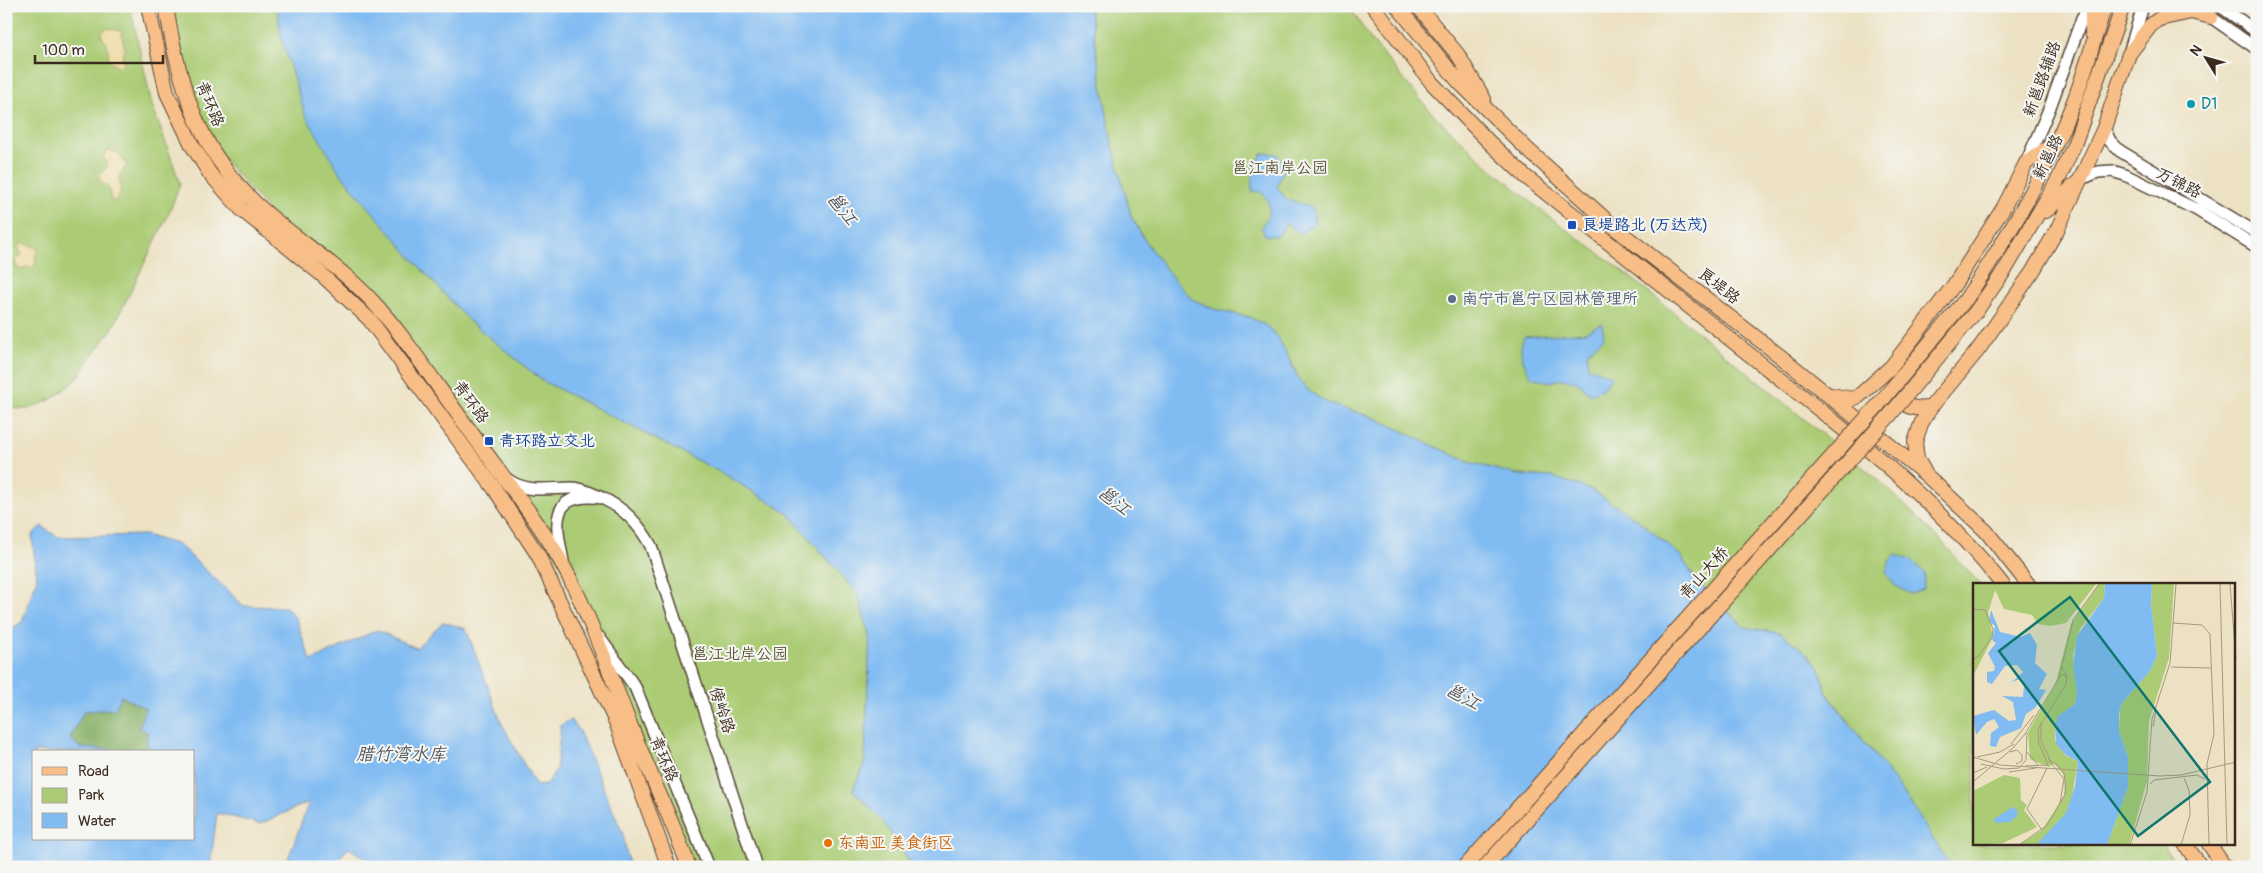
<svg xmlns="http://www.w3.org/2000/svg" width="2263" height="873" viewBox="0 0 2263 873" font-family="Pangolin,'LXGW WenKai TC',sans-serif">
	<rect width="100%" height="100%" fill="#f6f6f2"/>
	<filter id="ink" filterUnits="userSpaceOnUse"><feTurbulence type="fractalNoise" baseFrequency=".02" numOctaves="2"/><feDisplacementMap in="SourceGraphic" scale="10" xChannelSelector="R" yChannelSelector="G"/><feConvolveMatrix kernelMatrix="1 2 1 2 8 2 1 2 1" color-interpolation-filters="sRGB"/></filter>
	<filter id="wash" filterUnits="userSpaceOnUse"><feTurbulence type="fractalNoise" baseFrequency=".0096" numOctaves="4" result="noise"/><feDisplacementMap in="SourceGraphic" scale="20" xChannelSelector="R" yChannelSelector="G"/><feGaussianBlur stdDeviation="1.12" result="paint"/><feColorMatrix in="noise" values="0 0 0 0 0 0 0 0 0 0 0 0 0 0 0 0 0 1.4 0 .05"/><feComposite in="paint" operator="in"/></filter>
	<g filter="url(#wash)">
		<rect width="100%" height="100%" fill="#ece1c2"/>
		<path fill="#abcc75" stroke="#737b4a" d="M6,6H130L152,105L180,183L169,213L112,329L74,382L50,400L27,409L6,408Z
			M166,6H277L281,37L410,256L468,320L543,381L722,473L788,513L857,593L870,635L865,762L853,790L882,820L913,867H689L565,568L389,320L279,223L205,138Z
			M1089,6H1349L1371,40L1430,111L1487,165L1547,215L1619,268L1881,482L1942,542L1980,584H1974V844H2163L2178,867H1951L1903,792L1827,693L1819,667L1780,633L1744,627L1699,584L1680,555L1552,477L1518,475L1468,462L1375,418L1329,404L1310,392L1299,379L1278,337L1265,325L1249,317L1216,310L1192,299L1175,281L1147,244L1131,216L1111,139Z"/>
		<path fill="#88b066" stroke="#626d42" d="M121,696L146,708L148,751L80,748L70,738L84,711L115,709Z"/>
		<path fill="#eeda9e" stroke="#94825e" d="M106,28L121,31L125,49L122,57L124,62L120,67C103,59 111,60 107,45C106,41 102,39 101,34Z
			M108,150L117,152L127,165L119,176L121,191L115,202L111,200L109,188L99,180V175L108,166L103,157Z
			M21,243L33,246L38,250L35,258L36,263L33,268L26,267L21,270L15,265L16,259L22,255L18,248Z"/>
		<path fill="#80bbf2" stroke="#5e7288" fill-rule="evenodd" d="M277,6H1089L1111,139L1131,216L1147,244L1175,281L1192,299L1216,310L1249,317L1265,325L1278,337L1299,379L1310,392L1329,404L1375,418L1468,462L1518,475L1552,477L1590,489L1638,520L1680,555L1699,584L1744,627L1780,633L1804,651L1819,667L1827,694L1903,792L1951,867H913L882,820L853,790L865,762L870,635L857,593L788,513L722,473L543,381L468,320L410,256L340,173L305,115L281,37Z
			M1263,153L1277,154L1285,167L1277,186L1286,199L1313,208L1315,223L1300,234L1287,223L1278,236H1266L1261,227L1269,215V202L1261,192L1252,191V170Z
			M1602,323L1604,338L1587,352L1588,367L1612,376L1602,389L1590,394L1576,381L1561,379L1549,382L1531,377C1524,363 1517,352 1524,337L1586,332Z
			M41,526L58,537L145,535L179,545L244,606L286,607L296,619L311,661L377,630L416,648L443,622L466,629L502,724L536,786L546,785L556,771L561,725L571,720L579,731L623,834L629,867H378L349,848L329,867H290L288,859L309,802L260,824L217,813L210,867H6V633L22,622L37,579L32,535ZM121,696L145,708L139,728L147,732L148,751L80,748L70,738L84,711L115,709ZM34,752H194V839H34Z
			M1896,555L1911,560L1925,573L1923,589L1911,594L1894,585L1886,572L1890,560Z"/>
	</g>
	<g filter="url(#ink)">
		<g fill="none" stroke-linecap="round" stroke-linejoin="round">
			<g stroke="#564537" stroke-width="14">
				<path id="minor" d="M2220,6L2257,32
					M2205,13L2257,49
					M2130,50L2143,6
					M2104,128L2110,141L2120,151L2257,233
					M2026,163L2050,107L2082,18L2090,6
					M2081,179L2098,172L2112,171L2125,175L2197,210L2257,247
					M507,479C527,494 548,488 572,488C582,488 593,494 602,498C549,491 555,523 563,561
					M602,498C625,509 639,524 651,546L756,867
					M599,637L635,687L709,867"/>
			</g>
			<g stroke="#564537" stroke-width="16">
				<path id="major" d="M148,6L167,93L192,145L210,174L242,210L321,274L370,320L494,488L538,555L616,722L669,867
					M166,6C180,93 201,159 271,217C306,246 344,270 374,303C404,336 429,374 455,410C482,448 510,485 537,523C578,581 600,648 626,714C646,766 670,815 689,867
					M1373,6L1432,83L1488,141L1526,177C1607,242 1688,306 1769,370C1852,435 1937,501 2002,584
					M1397,6L1459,82L1528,150L1615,228L1780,356L1925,474L1986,531L2028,584
					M1418,6L1458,55L1484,99
					M2092,33V6
					M2046,211L2078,182
					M1966,299C2010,234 2045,174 2074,101C2086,70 2094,38 2105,6
					M1977,310L2005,270L2059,178L2074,145L2123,6
					M1894,394C1904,407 1914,410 1930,408
					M1831,395L1852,399L1859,396L1891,367L1954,285L2004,207L2026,163L2056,142
					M1924,471L1917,459L1915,442L1921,424L1930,408L1978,350L2033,271L2057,230L2104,128L2129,54L2151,25L2159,19L2191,12L2211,17
					M2185,844L2201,867
					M2209,844L2225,867"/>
			</g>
			<use href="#minor" stroke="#fff" stroke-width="11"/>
			<use href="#major" stroke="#f7be87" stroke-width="14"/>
			<g stroke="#564537" stroke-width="16" stroke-linecap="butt">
				<path id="major-bridge" d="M1465,867L1879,404L1966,299
					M1485,867L1890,415L1977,310"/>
			</g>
			<use href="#major-bridge" stroke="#f7be87" stroke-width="14"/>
		</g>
	</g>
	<circle fill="#0f9aa8" stroke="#f6f6f2" stroke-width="2" cx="2191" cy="104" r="5"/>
	<g fill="#1a4fb4" stroke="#f6f6f2" stroke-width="2">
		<rect x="1567" y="220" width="10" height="10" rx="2.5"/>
		<rect x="484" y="436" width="10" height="10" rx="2.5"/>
	</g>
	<circle fill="#5c6f8a" stroke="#f6f6f2" stroke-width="2" cx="1452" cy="299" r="5"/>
	<circle fill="#e8710a" stroke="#f6f6f2" stroke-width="2" cx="828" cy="843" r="5"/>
	<g text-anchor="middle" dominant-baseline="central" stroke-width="4" stroke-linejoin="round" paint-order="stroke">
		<g font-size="16" fill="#3b2a1e" stroke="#f6f6f2">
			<text transform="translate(2042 79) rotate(-70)">新邕路辅路</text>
			<text transform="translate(210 104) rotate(67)">青环路</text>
			<text transform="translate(2048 157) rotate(-64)">新邕路</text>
			<text transform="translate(2179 183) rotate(27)">万锦路</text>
			<text transform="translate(1719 286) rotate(38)">良堤路</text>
			<text transform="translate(471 402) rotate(54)">青环路</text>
			<text transform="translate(1704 573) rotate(-48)">青山大桥</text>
			<text transform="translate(722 710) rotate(72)">傍岭路</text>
			<text transform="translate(664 759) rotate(67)">青环路</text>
		</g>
		<g font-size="16" fill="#0d838f" stroke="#f6f6f2" text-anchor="start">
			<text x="2201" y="104">D1</text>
		</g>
		<g font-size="16" fill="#575234" stroke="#f6f6f2">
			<text x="1280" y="168">邕江南岸公园</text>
			<text x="740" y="654">邕江北岸公园</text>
		</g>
		<g font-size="16" fill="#164399" stroke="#f6f6f2" text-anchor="start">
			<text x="1582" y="225">良堤路北 (万达茂)</text>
			<text x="499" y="441">青环路立交北</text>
		</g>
		<g font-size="16" fill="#4e5e75" stroke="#f6f6f2" text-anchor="start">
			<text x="1462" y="299">南宁市邕宁区园林管理所</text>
		</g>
		<g font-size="16" fill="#c56008" stroke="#f6f6f2" text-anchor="start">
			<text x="838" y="843">东南亚 美食街区</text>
		</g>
		<g font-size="18" font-style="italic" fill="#50565e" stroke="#f6f6f2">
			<text transform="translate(842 209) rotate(52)">邕江</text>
			<text transform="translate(1114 501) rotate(38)">邕江</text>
			<text transform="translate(1463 697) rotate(29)">邕江</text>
			<text x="401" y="754">腊竹湾水库</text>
		</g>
	</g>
	<g transform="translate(1973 583)">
		<rect width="262" height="262" fill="#ece1c2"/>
		<path d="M0,1H123L93,40L77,43L65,41L59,32L31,26L22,7L15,30L20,54L0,93ZM126,1H132L131,15L107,46L100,72L104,110L102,121L88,132L82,143V157L93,173L105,178L99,214L93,230L70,257L63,262H46L69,247L91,213L92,193L81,180L76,184L57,176L55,149L82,102L98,41ZM179,1H201L196,75L176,138L174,198L156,262H134L155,204V174L146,148L147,128L149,120L177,88L184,73L178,21ZM31,192L47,195L48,217L54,222L51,227L64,244L30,260L0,262V208Z" fill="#abcc75"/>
		<path d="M132,1H179L178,21L184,73L177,88L149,120L146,130V148L155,174V204L134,262H63L93,230L102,203L105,178L94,173L83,161L82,143L85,133L102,121L104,110L100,82L104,53L131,15ZM18,27L27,49L48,54L57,50L64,62L62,80L74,91L66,106L73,107L62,125L53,131L48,145L27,154L23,164L17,163L18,150L26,144L21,136L14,139L3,152L0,133L21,127L36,138L43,137L40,119L29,113L50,114L51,102L49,95L39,99L50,89L44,82L32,83L19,101L14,99V89L21,88L22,84L15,70L23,60L19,57L22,43L16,38ZM40,224L45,228L44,233L37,239L22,240L21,236Z" fill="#80bbf2"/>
		<path fill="none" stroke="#a59880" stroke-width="1" d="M247,1L254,262M257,1L263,77M0,26L12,27L20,46L19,54L5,74L0,76M200,40L229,42L237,51L241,151L234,181L236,262M198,84L238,85M86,95L90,91L94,94L89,84M68,139V158L77,176M180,144L183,127M38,161L61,132M37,169L44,167L49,172V178L43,181M54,169L65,182M0,174L27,182L187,193L208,192L263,179M4,174L27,169L41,161M8,181L31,186L46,185L53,177L54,150M52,183L75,182L66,160L65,146L93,101L94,94M36,189L63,185M0,190L14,184M0,199L40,165L52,151L86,95L100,37L126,1M177,201L181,197L224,192L232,196M69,247L54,226L74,185M46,262L73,243L79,234L91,213L93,209L91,190L85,183L75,176L91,196L87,220M157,262L174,209L179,136L197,80L203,1M208,262L217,232L216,207L211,195"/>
		<path fill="#0f766e" fill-opacity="0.15" stroke="#0f766e" stroke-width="2.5" d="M97,14L237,199L165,253L26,68Z"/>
		<rect width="262" height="262" fill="none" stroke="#3b2a1e" stroke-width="2.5"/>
	</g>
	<rect width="2263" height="873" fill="none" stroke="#f6f6f2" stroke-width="25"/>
	<rect x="32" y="750" width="162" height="90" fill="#f6f6f2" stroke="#aba49d"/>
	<rect x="42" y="767" width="25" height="8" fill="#f7be87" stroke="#aba49d"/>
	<text x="78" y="776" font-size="15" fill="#3b2a1e">Road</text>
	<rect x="42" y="788" width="25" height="15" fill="#abcc75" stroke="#aba49d"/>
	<text x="78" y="800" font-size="15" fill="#3b2a1e">Park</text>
	<rect x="42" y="813" width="25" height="15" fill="#80bbf2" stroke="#aba49d"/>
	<text x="78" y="826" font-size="15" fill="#3b2a1e">Water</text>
	<g transform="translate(2206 58) rotate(307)" stroke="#f6f6f2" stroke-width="4" paint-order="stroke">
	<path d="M0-4L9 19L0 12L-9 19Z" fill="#3b2a1e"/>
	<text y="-8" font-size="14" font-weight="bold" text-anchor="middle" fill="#3b2a1e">N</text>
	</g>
	<path d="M35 55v8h128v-8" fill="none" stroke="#3b2a1e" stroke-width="2.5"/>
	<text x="42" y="55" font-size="15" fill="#3b2a1e" stroke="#f6f6f2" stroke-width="4" paint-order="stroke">100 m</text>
</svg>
